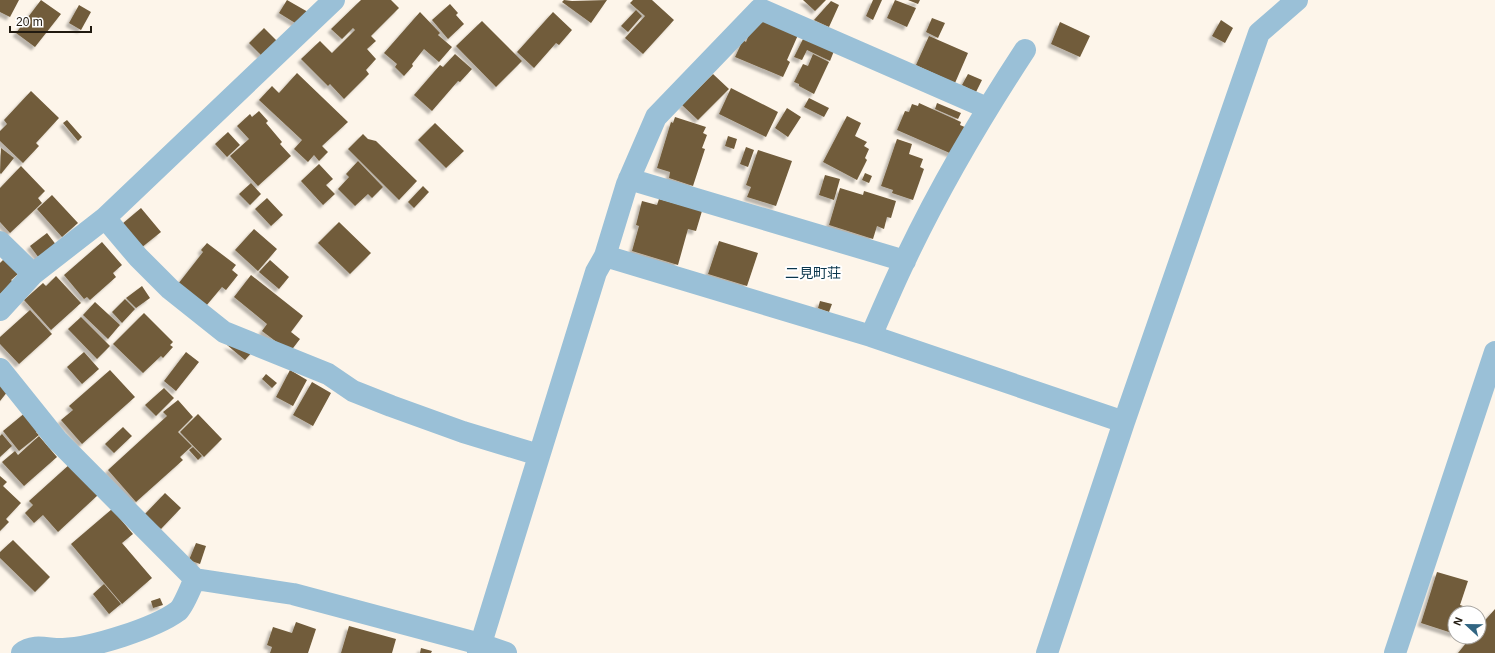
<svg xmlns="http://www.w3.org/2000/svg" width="1495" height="653" viewBox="0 0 1495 653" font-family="Helvetica,'Noto Sans JP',sans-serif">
	<defs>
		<filter id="shadow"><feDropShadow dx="-3.5" dy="3.5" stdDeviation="1" flood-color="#0004"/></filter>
	</defs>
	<rect width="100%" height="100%" fill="#fdf5ea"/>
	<path fill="#715c3b" filter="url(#shadow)" d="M0,0H19L10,17L0,12Z
		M41,0L61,14L35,47L16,33Z
		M287,0L308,12L300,26L279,13Z
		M361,0H391L399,8L371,36L376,41L367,49L376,59L366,70L369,74L344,99L330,84L328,86L301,59L320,41L332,53L355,30L353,28L342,39L331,29Z
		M564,0L572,1L607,0L591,23L562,2Z
		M633,0H652L674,20L643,54L625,38L645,16L630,3Z
		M803,0H826L815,11Z
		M873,0H882L873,20L866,16Z
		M895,0L916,8L907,27L887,18Z
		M908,0H920L918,4Z
		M831,1L839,5L829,27L814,20Z
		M450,4L458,13L456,15L464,24L448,39L432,20Z
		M79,5L91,12L81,30L69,23Z
		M636,10L642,16L628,32L621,26Z
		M420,12L440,33L438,35L452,47L439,62L424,49L412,64L413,66L404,76L395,67L397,64L384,53Z
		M553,12L572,30L559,45L556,43L534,68L517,52Z
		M932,18L945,23L938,38L926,32Z
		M765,20L798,35L787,60L790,62L783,77L735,57L743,40L746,42L750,32Z
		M1221,20L1233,28L1225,43L1212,36Z
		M482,21L522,61L496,87L456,46Z
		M1060,22L1090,36L1080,57L1051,44Z
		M264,28L281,45L266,60L249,43Z
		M929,36L968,53L955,83L916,65Z
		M804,37L834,51L830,61L807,50L802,60L794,57Z
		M455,54L472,69L460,82L458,81L432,111L414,95L440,65L443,67Z
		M813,54L829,62L814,94L799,86V84L794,82L803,64L808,66Z
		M297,73L348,122L322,146L328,152L319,161L314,155L308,162L294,149L302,140L259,100L272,86L279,93Z
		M713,74L729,89L698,120L682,105Z
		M968,74L982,80L976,92L962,85Z
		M731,88L778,112L766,137L719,114Z
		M31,91L59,118L36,143L39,146L23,163L0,141V131L7,124L4,120Z
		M809,98L829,108L824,117L804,107Z
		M919,103L961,122L960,125L967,128L952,154L897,130L905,111L909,112L912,104L918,106Z
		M937,103L961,113L958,119L935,109Z
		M787,108L801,117L788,137L775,128Z
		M259,111L268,121L266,123L282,142L280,144L291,156L258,186L230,156L249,139L237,126L250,114L252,117Z
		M847,116L861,123L855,136L867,142L864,146L869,149L865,158L867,160L857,180L823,162Z
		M675,117L706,127L703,133L707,135L702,148L705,149L693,186L669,178L670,172L657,168L671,122L673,123Z
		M67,120L82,137L78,141L63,123Z
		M435,123L464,151L446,168L418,140Z
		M228,132L240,145L227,157L215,144Z
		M363,134L368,139L376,141L417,181L399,200L348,149Z
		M728,136L737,139L734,149L725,146Z
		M897,139L912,144L909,154L923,159L920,167L924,169L913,200L892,193L893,190L881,186Z
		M746,147L754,150L748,167L740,164Z
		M1,148L14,158L1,174L0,173Z
		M758,150L792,161L776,206L747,197L751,187L746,185Z
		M358,161L383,187L372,198L368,194L355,206L338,189L349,177L346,174Z
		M319,164L333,179L326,185L335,194L323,205L301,181Z
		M21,166L45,191L38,198L42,203L10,233L0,222V188Z
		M865,173L872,176L869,183L862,180Z
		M825,175L840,179L834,200L819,195Z
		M251,183L261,194L250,205L239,194Z
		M423,186L429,192L414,208L408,202Z
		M840,188L863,195L864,191L896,201L891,218L887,217L884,229L877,226L873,239L829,225Z
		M52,195L78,223L62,237L37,209Z
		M267,198L283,215L271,226L255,209Z
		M659,199L702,211L696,231L688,229L678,265L632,251L639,226L636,225L642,201L657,205Z
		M141,208L161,232L141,248L122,224Z
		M339,222L371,253L350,274L318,243Z
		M254,229L277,249L258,271L235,250Z
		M47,233L57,246L39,258L30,246Z
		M719,241L758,253L747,286L708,274Z
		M102,242L122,265L113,273L116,277L90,300L87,297L84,299L64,275Z
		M207,243L236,265L232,270L238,275L226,290L222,287L206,306L178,284L203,252L201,250Z
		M4,259L18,274L11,280L13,282L0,294V263Z
		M270,260L289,277L279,289L259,272Z
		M251,275L303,316L291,332L300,339L290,352L262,331L267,324L234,297Z
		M56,276L81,303L51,330L24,300L43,283L46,286Z
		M142,286L150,298L136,308L126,298Z
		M125,299L135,309L122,323L112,312Z
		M820,301L832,304L829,312L818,308Z
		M95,302L120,325L108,339L83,315Z
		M30,310L52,334L19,364L0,344V337Z
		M144,313L173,342L170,345L173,347L163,358L161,356L143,373L113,344Z
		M81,317L110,346L97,359L68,329Z
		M227,345L254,350L245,360Z
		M84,352L99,369L82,384L67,367Z
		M186,352L199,362L176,391L164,381Z
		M110,370L135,397L82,444L61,420L73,410L69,406Z
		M290,370L307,380L293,406L276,397Z
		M266,374L277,383L272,388L262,379Z
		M312,382L331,393L313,426L293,415Z
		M0,384L8,391L0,401Z
		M164,388L174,398L156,416L145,405Z
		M178,400L193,417L178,432L192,446L180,457L183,460L136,502L108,470L167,416L163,412Z
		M26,412L40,430L36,432L39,435L19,451L3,431Z
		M198,414L222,439L204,457L180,432Z
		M123,427L132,436L114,453L105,444Z
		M2,434L12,446L0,457V436Z
		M39,436L57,457L24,486L2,462L15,451L18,455Z
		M193,447L202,456L198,460L189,450Z
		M70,464L98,495L58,532L43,515L34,523L25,513L33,505L29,501Z
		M0,476L7,482L3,486L21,503L6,519L9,522L0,531Z
		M165,493L181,508L161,529L144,515Z
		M112,509L133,534L122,543L152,578L122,604L71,544Z
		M13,540L50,577L35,592L0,558V552Z
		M196,543L206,546L200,564L189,560Z
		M1437,572L1468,581L1460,605L1463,606L1461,613H1455V634L1421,623Z
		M104,584L121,604L109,614L93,594Z
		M160,598L163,605L153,608L151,601Z
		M1495,609V653H1458L1471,637H1479V627Z
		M296,622L316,629L308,653H270L272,647L267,645L273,627L292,633Z
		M349,626L396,639L392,653H341Z
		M421,648L432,651L431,653H420Z"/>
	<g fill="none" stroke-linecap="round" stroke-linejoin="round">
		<path stroke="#9ac0d7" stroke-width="22" d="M629,179L905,261
			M105,218L138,257L170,289L224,332L328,374L353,391L391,406L463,432L539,455
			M0,242L33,274
			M605,256L627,184L656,117L760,9L987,108
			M0,310L33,274L105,218L334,0
			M871,336C883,309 894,282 907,256C941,185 981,117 1025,50
			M0,369L57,440L195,579L293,594L480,644L506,653
			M22,653C34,643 50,650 63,649C92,648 155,628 178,611C184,606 191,586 195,579
			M478,653L596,272L605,256L871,336L1124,422
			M1047,653L1124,422L1259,33L1297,0
			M1395,653L1495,352"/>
	</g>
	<g text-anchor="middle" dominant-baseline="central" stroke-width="4" stroke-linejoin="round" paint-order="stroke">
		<g font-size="14" fill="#0a364c" stroke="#fff">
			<text x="813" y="273">二見町荘</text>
		</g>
	</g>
	<g transform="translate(1467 625) rotate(292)"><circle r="19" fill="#ffffff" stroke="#a6a39f"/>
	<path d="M0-3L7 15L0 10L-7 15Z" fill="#316582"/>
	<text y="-6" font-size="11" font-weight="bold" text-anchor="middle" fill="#211a10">N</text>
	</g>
	<path d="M10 26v6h81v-6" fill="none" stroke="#211a10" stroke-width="2"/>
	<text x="16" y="26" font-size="12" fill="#211a10" stroke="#ffffff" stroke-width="3" paint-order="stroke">20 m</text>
</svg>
